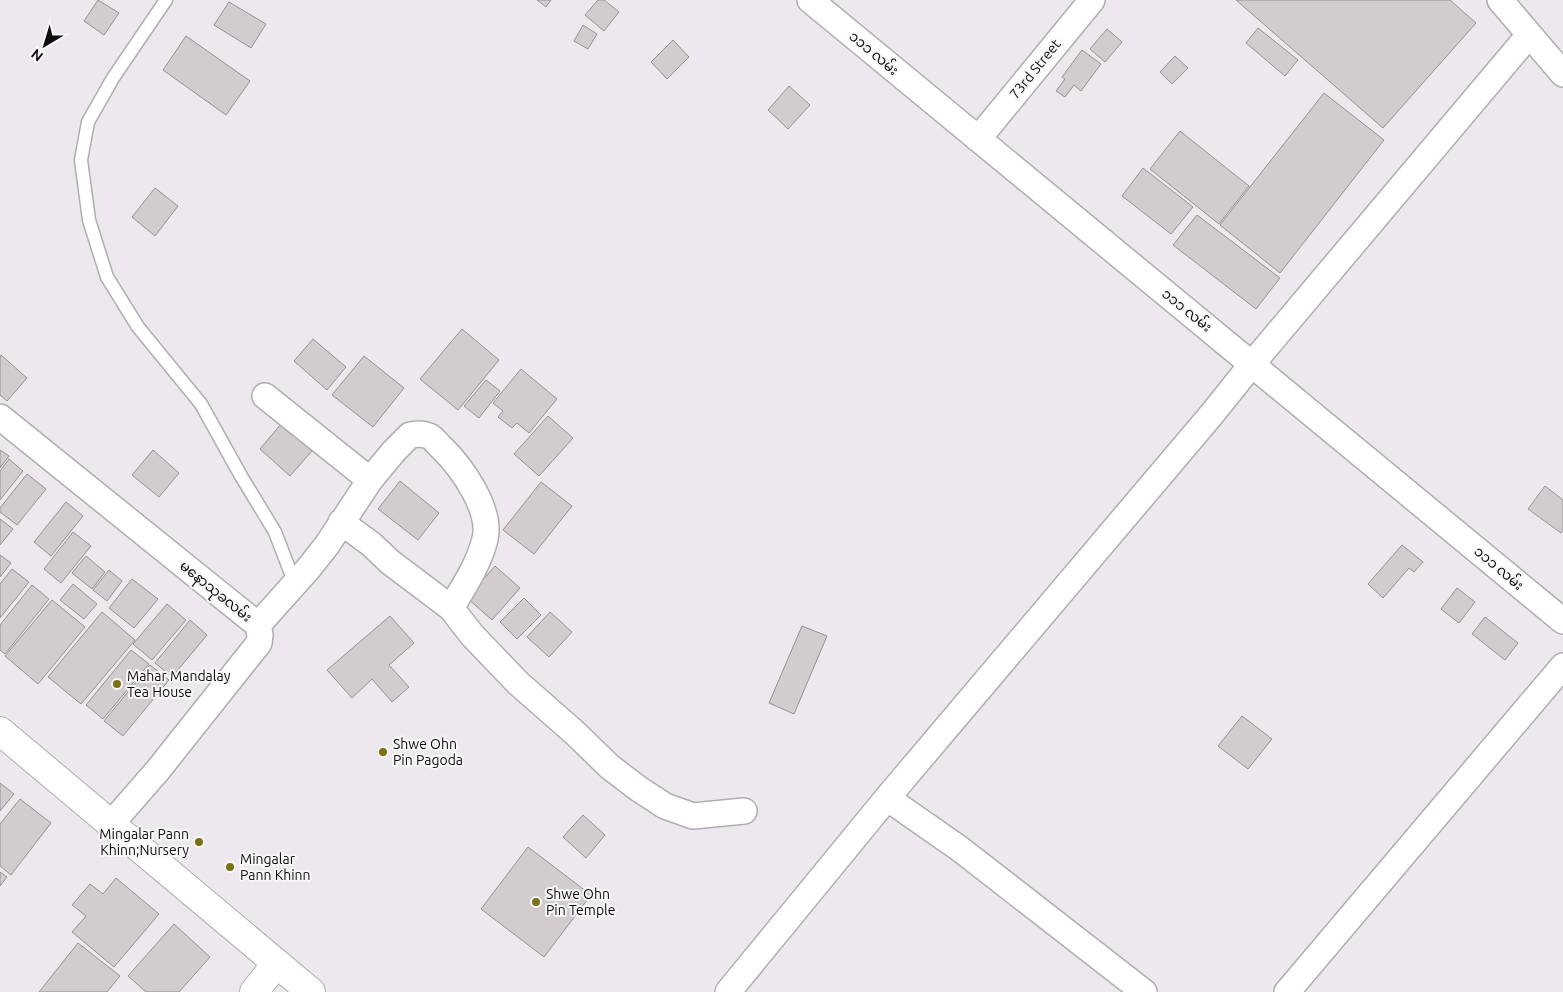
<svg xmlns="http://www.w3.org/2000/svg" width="1563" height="992" viewBox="0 0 1563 992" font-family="Ubuntu,'Noto Sans Myanmar',sans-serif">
	<rect width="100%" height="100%" fill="#ece8ed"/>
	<path fill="#d2cccf" stroke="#969093" d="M98,0L119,13L104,35L84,21Z
		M537,0H551L546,7Z
		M598,0H604L619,12L604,31L585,15Z
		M1236,0H1450L1476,23L1383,128Z
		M229,2L266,24L251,48L214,25Z
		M583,25L597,34L588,49L574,41Z
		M1258,28L1298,60L1285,76L1246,43Z
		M1107,29L1122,42L1105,62L1090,49Z
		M186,36L250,81L226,115L163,70Z
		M673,40L689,57L667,79L651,62Z
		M1082,50L1101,64L1081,91L1074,85L1065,97L1056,91L1065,79L1062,77Z
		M1175,56L1188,68L1172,84L1160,72Z
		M789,86L810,105L788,129L768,110Z
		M1324,93L1384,140L1280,273L1220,225Z
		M1180,131L1249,186L1219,224L1150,169Z
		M1143,168L1193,207L1171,234L1122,196Z
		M155,188L178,206L155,236L132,217Z
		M1197,215L1280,278L1256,309L1173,245Z
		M462,329L499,360L458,410L420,379Z
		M313,339L346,367L327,390L294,361Z
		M1,355L27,378L7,401L0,395V357Z
		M364,356L404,388L373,427L332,395Z
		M521,369L557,399L529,433L517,423L512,428L498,417L503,411L493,403Z
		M486,380L500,391L479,418L464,406Z
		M548,416L573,438L539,476L514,454Z
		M281,424L312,451L290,476L260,449Z
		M0,450L9,456L0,468Z
		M153,450L179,473L159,497L132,475Z
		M9,459L23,471L0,500V471Z
		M27,474L46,489L17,525L0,512V508Z
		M400,481L439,513L418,540L378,509Z
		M541,482L572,506L534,554L503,530Z
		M1545,486L1563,500V530L1561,533L1528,509Z
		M66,502L83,516L51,556L34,542Z
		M0,519L13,529L0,545Z
		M73,532L91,546L61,583L44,569Z
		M1402,545L1423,562L1414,572L1409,568L1383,598L1368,584Z
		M0,555L11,563L0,577Z
		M86,556L105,572L92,589L72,573Z
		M495,566L520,588L492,620L467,598Z
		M12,569L29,582L0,618V584Z
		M109,570L122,581L107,601L93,590Z
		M132,579L158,599L134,628L109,608Z
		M73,584L97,604L84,619L60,600Z
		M32,585L49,599L5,654L0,650V625Z
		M1457,588L1475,602L1459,623L1441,609Z
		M524,598L541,615L517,639L500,622Z
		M52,600L85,627L38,684L5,656Z
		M167,604L186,620L152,660L133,644Z
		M102,612L135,640L81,704L48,677Z
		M550,612L572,632L549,657L527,637Z
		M390,616L414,643L389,665L409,687L392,702L372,679L352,698L327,670Z
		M1485,617L1518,643L1505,660L1472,634Z
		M190,620L207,635L172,677L155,663Z
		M802,626L827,636L794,714L769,703Z
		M131,650L149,664L103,719L86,705Z
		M150,665L169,680L123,736L104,721Z
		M1242,716L1272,739L1248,769L1218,746Z
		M0,783L14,794L0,811Z
		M20,799L51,823L11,875L0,866V824Z
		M583,815L605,835L586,858L563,837Z
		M528,847L591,895L544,957L481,909Z
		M0,872L7,877L0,886Z
		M116,878L159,914L114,967L72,932L86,916L72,905L90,884L103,894Z
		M174,924L210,957L179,992H146L128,976Z
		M78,943L120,976L107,992H39Z"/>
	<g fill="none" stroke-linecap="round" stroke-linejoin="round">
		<g stroke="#b0adb1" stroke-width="15">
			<path id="lane" d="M166,0L113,78L88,122L81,160L89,220L107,277L138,327L201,404L241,476L275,532L295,584"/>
		</g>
		<g stroke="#b0adb1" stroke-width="28">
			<path id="street" d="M810,0L1563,621
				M1500,0L1563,74
				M978,139L1092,0
				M265,396L370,480
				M0,417L258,625L260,635L259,643L158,770L111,824
				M341,522L371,544L390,562L451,608L472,635L518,683L575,733L610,767L639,789L665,806L693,816L744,811
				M258,625L308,569L327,545L370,480L394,451L410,435C416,434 422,433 429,436C434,438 438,445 443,449C462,468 492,510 485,539C479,564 464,586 451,608
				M887,798L960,849L1144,992
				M728,992L887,798L1212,414L1252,364L1529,35
				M1287,992L1563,666"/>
		</g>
		<g stroke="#b0adb1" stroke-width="30">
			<path id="secondary" d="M0,731L311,992
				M254,992L276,964"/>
		</g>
		<use href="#lane" stroke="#fff" stroke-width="12"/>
		<use href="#street" stroke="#fff" stroke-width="25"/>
		<use href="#secondary" stroke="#fff" stroke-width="28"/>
	</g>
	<g fill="#7a7214" stroke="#f9f6fa" stroke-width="2">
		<circle cx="117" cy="684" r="5"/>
		<circle cx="383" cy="752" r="5"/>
		<circle cx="199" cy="842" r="5"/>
		<circle cx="230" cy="867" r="5"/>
		<circle cx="536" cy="902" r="5"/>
	</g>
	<g text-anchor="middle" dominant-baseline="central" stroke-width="4" stroke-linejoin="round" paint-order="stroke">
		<g font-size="14" fill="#0d0c0d" stroke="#f9f6fa">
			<text transform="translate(874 53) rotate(40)">၁၁၁ လမ်း</text>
			<text transform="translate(1035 69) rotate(-51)">73rd Street</text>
			<text transform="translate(1187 310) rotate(39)">၁၁၁ လမ်း</text>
			<text transform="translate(1499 568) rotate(40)">၁၁၁ လမ်း</text>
			<text transform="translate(216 591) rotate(39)">မနောသုခလမ်း</text>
		</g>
		<g font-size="14" fill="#0d0c0d" stroke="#f9f6fa" text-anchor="start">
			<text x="127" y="676">Mahar Mandalay<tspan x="127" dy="16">Tea House</tspan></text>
			<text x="393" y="744">Shwe Ohn<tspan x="393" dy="16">Pin Pagoda</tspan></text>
			<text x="189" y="834" text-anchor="end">Mingalar Pann<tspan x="189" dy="16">Khinn;Nursery</tspan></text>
			<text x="240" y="859">Mingalar<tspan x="240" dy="16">Pann Khinn</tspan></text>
			<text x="546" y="894">Shwe Ohn<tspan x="546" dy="16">Pin Temple</tspan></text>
		</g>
	</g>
	<g transform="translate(45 45) rotate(218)" stroke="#f9f6fa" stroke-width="4" paint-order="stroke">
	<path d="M0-4L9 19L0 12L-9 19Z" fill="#0d0c0d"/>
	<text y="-8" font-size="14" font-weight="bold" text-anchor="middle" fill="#0d0c0d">N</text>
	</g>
</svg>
